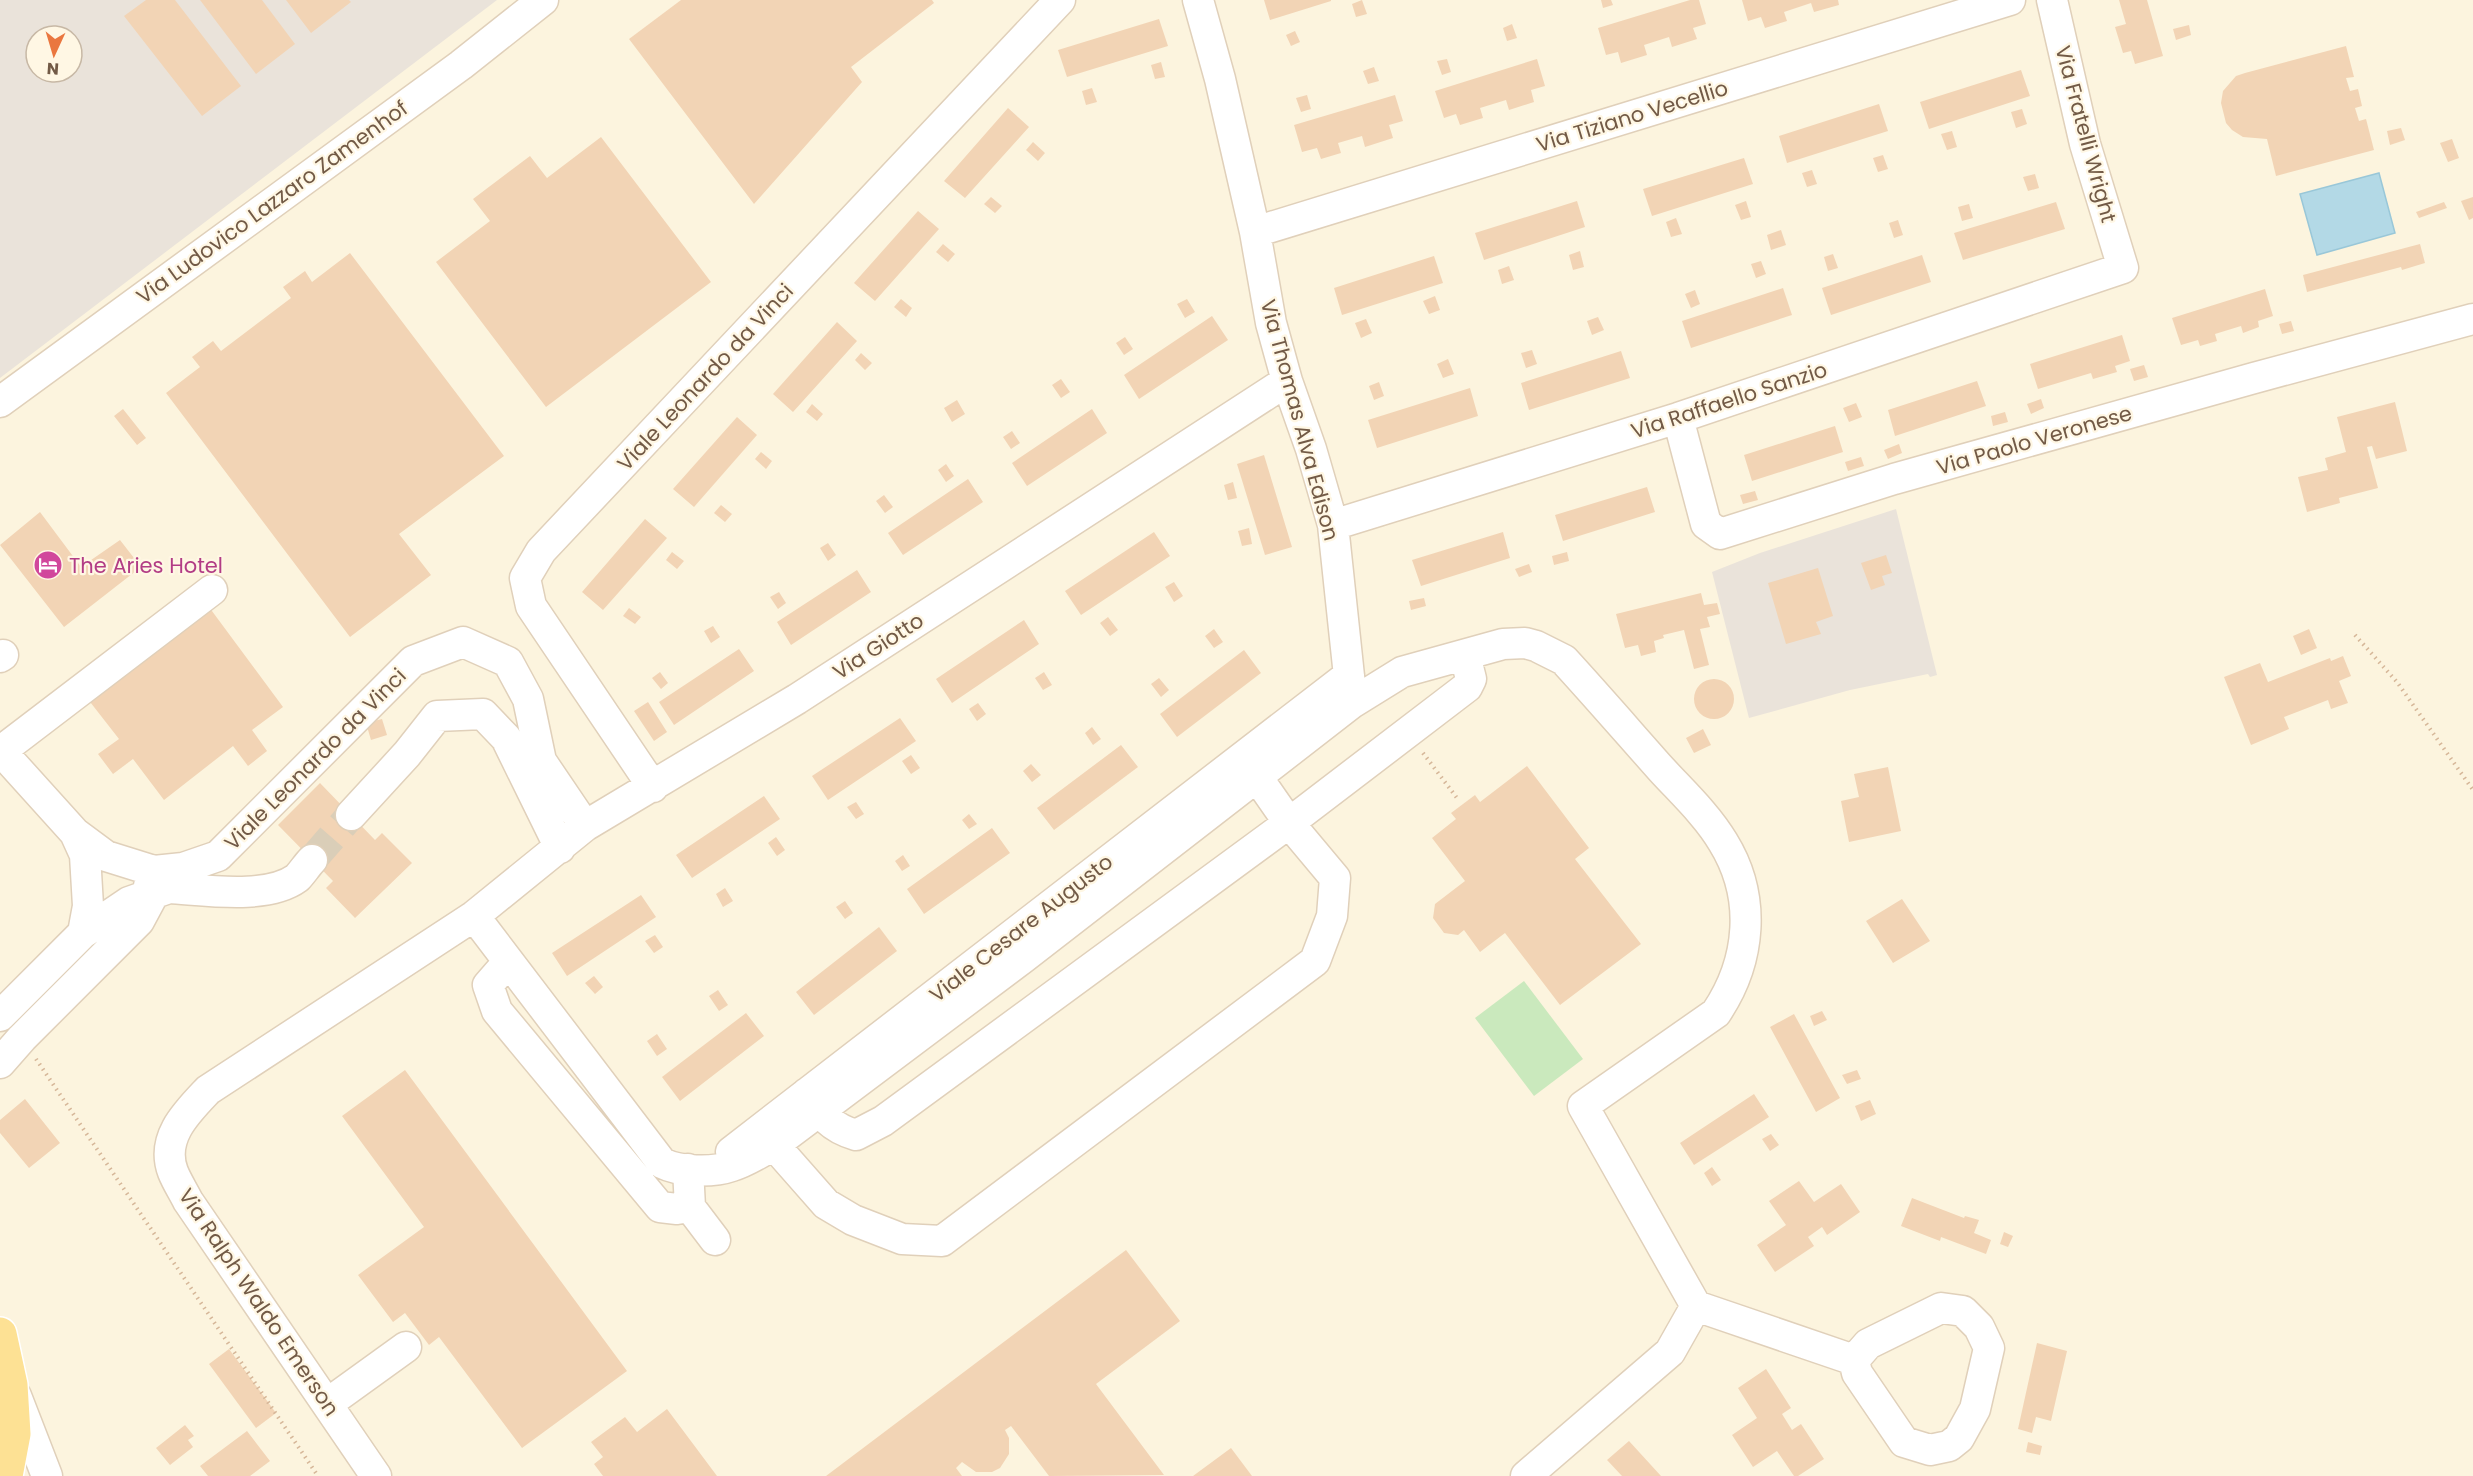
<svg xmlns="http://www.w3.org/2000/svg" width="2473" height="1476" viewBox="0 0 2473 1476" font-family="Poppins,sans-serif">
	<rect width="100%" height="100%" fill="#fcf4de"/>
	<path fill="#eae3da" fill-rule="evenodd" d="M0,0H497L0,378ZM36,36H72V72H36Z
		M1896,509L1937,675L1930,677L1928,674L1850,690L1749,718L1712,572L1760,553Z"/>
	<path fill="#cae9bd" d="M1524,981L1583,1059L1534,1096L1475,1018Z"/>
	<path fill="#b3d9e6" stroke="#99c7d8" stroke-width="1.5" d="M2379,173L2395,233L2317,255L2300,194Z"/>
	<path fill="#f2d4b5" d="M146,0H175L241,86L202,116L124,16Z
		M200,0H262L295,44L256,74Z
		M286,0H349L351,2L311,33Z
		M681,0H932L934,3L851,67L862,82L754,204L629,39Z
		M1264,0H1331V1L1270,20Z
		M1362,0L1367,14L1356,17L1352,4Z
		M1601,0H1611L1613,5L1603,8Z
		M1690,0H1699L1706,24L1693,28L1697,39L1672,47L1669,37L1644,45L1647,55L1621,63L1618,52L1606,55L1598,28Z
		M1742,0H1838L1839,5L1814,12L1811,3L1784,12L1787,21L1765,28L1761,17L1748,21Z
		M2119,0H2147L2163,56L2135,64L2131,51L2123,53L2115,27L2126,24Z
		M1159,19L1168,46L1067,77L1058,50Z
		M1512,24L1517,38L1507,41L1503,28Z
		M2189,25L2191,35L2176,40L2173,29Z
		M1295,31L1300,42L1291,46L1286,35Z
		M2346,46L2354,77L2346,78L2350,91L2358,89L2362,106L2355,108L2359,121L2366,119L2374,150L2276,176L2267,139L2243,137L2232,130L2226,123L2221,103L2223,91L2236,76L2245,73Z
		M1447,59L1451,72L1442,75L1437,61Z
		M1537,59L1545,86L1531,90L1534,102L1509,110L1506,100L1480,108L1483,118L1460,125L1456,114L1444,118L1435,91Z
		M1161,62L1165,77L1155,79L1151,65Z
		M1374,67L1379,81L1368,84L1363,71Z
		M2021,70L2030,96L1929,129L1920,102Z
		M1092,88L1097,102L1086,105L1082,91Z
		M1307,95L1311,109L1301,112L1296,98Z
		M1395,95L1403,121L1389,125L1393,138L1365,147L1362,136L1338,143L1341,153L1321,159L1317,148L1302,152L1294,125Z
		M1879,104L1888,131L1787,163L1779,136Z
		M1008,108L1029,127L965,198L944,181Z
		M2022,109L2027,124L2016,128L2011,112Z
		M2401,128L2405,140L2390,145L2387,131Z
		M1952,131L1957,147L1947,150L1941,134Z
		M601,137L711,282L546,407L436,262L490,221L473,199L530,156L547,178Z
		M2452,139L2459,158L2448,162L2440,143Z
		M1033,142L1045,153L1038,161L1026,150Z
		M1883,155L1888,169L1878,172L1873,158Z
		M1744,158L1753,184L1652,216L1643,189Z
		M1812,170L1817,184L1807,187L1802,173Z
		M2035,174L2039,188L2028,191L2023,177Z
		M991,197L1002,206L995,213L984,204Z
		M2473,197V218L2469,220L2461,201Z
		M1577,201L1585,227L1484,260L1475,233Z
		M1746,201L1751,217L1741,220L1735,205Z
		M2056,202L2065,229L1963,260L1954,233Z
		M2444,202L2447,208L2419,218L2416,212Z
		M1969,204L1973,218L1962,221L1958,207Z
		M918,211L939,229L875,301L854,283Z
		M1676,218L1682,234L1671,237L1666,222Z
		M1898,220L1903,235L1894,238L1889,223Z
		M1781,230L1786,245L1771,250L1767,235Z
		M943,244L955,254L948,262L936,252Z
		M2420,244L2425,263L2402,270L2401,267L2307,292L2303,275Z
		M1580,251L1584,267L1573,270L1569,255Z
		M350,253L504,456L399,534L431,575L350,637L166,393L200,367L192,357L213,341L221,351L291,298L283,287L305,271L312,282Z
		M1833,254L1838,268L1828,271L1824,257Z
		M1922,255L1931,282L1831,315L1822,288Z
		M1434,256L1443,283L1342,315L1334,288Z
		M1761,261L1766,274L1756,278L1751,264Z
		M1509,266L1514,280L1502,284L1498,270Z
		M1783,288L1792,315L1691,348L1682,321Z
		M2265,289L2273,316L2258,321L2259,327L2243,333L2241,326L2215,334L2217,341L2200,346L2198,340L2181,345L2172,318Z
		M1695,290L1700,304L1691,308L1685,294Z
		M1435,296L1440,310L1429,314L1423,301Z
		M901,299L912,308L906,317L894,307Z
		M1187,299L1195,312L1185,318L1177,304Z
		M1212,316L1228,340L1139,399L1124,375Z
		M1598,317L1604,330L1592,335L1587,321Z
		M1366,319L1372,333L1361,338L1355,323Z
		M2291,321L2294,331L2282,334L2279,324Z
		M837,322L857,341L793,412L773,394Z
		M2122,335L2130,361L2115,366L2117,372L2093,379L2091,373L2038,389L2030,364Z
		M1125,337L1133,349L1124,355L1116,343Z
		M1532,350L1537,364L1526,368L1521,353Z
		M1621,351L1630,378L1529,410L1521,383Z
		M861,353L872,363L865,370L855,360Z
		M1448,359L1454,374L1443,378L1437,364Z
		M2144,365L2148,377L2134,381L2130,369Z
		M1061,379L1070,392L1061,398L1052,385Z
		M1977,381L1986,406L1895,436L1888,410Z
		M1379,382L1384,396L1374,400L1369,386Z
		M1470,388L1478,416L1377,448L1368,420Z
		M2041,399L2044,408L2031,414L2027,404Z
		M957,400L965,414L952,422L944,408Z
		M2395,402L2407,451L2376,459L2372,446L2367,447L2378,488L2339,498L2340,503L2307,512L2298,477L2328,470L2325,458L2346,452L2337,417Z
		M1856,403L1862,417L1849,422L1843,408Z
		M812,404L823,414L817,421L806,412Z
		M123,409L146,438L137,445L114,416Z
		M1092,409L1107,433L1027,486L1012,463Z
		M2005,412L2008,422L1993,426L1991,416Z
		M737,417L757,435L694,507L673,489Z
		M1835,426L1843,452L1752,481L1744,455Z
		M1012,431L1020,443L1011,449L1003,437Z
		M1899,444L1902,453L1888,459L1884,450Z
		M761,452L772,461L766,469L755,459Z
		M1264,455L1292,547L1265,555L1237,464Z
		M1861,457L1864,466L1848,471L1845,462Z
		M946,464L954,476L946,482L938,470Z
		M968,479L983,502L903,555L888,533Z
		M1233,482L1237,498L1228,500L1224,485Z
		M1647,487L1655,512L1563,541L1555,515Z
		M1755,491L1758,500L1743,504L1740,495Z
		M884,495L893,507L885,513L876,501Z
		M721,505L732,514L725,522L714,513Z
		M40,512L81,567L120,540L141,567L64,627L0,545Z
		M645,519L667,538L603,610L582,592Z
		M1249,528L1252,544L1242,546L1238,531Z
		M1154,532L1170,556L1081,615L1065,591Z
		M1503,532L1510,558L1421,586L1412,560Z
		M828,543L836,555L828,561L820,548Z
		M672,552L684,561L677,569L666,560Z
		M1567,552L1569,561L1554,565L1552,556Z
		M1886,555L1892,573L1882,576L1885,585L1871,590L1861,563Z
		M1529,564L1532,572L1519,577L1515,569Z
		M1818,568L1833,616L1816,622L1821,634L1786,644L1768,583Z
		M857,570L871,592L791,645L777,622Z
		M1174,582L1183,596L1174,602L1165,587Z
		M779,592L786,603L778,609L770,597Z
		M1701,593L1704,605L1717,603L1720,614L1707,617L1710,627L1700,629L1709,665L1694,669L1684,630L1663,635L1664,638L1654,641L1656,652L1641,656L1638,645L1625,648L1616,614Z
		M1424,598L1426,606L1411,610L1409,601Z
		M209,607L283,707L252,730L267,751L248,766L233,746L164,800L133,759L113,774L98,754L119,739L87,698Z
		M629,608L641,617L635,624L623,616Z
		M1108,617L1118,630L1110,636L1100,623Z
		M1024,620L1039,644L952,703L936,679Z
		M713,626L720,637L711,643L704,631Z
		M1214,629L1223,642L1214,648L1205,636Z
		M2309,629L2317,648L2301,655L2293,636Z
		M739,649L754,671L674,725L659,702Z
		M1244,650L1261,673L1177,737L1160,714Z
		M2343,656L2351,676L2339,681L2348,703L2331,709L2328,700L2284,717L2289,729L2251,745L2224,677L2260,663L2268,682L2330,658L2331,661Z
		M660,672L668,683L661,689L652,678Z
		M1044,672L1052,685L1043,690L1035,678Z
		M1159,678L1169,690L1161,697L1151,684Z
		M1694 699a20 20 0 1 1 40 0a20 20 0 1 1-40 0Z
		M648,702L667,732L654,741L634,711Z
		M978,703L986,714L977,721L969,709Z
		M900,718L916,741L828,800L812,776Z
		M382,719L387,735L371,740L366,723Z
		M1092,727L1101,739L1093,745L1085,733Z
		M1703,729L1711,745L1694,753L1686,738Z
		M1121,745L1138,767L1054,830L1037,808Z
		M911,755L920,768L911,774L902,761Z
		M1031,764L1041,775L1032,782L1023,771Z
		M1527,766L1589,848L1575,859L1641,944L1560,1005L1505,933L1480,952L1464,930L1458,935L1444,933L1433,918L1435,904L1465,881L1432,838L1456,819L1451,813L1475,795L1480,802Z
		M1888,767L1901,831L1849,842L1841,801L1859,797L1854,774Z
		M320,783L375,840L382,833L412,863L355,918L326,888L333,881L278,825Z
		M764,796L780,819L692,878L676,855Z
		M856,802L864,814L856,819L847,807Z
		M969,814L977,824L969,829L962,820Z
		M992,828L1010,853L924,914L907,889Z
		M776,837L785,850L777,856L768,843Z
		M903,855L910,866L902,871L895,861Z
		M725,888L733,901L723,907L716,894Z
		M641,895L656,917L567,976L552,953Z
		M1902,899L1930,941L1893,963L1866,921Z
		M845,901L853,913L845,919L836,907Z
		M879,927L897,951L814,1015L796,992Z
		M655,935L663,947L654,953L645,941Z
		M594,976L603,987L595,994L585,983Z
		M718,990L728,1005L719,1011L709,996Z
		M1822,1011L1827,1020L1814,1026L1810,1016Z
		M746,1013L764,1036L680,1101L662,1077Z
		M1794,1014L1840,1098L1816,1112L1770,1027Z
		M657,1034L667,1049L657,1056L647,1041Z
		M405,1070L627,1371L522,1448L439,1337L429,1345L405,1313L393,1322L358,1275L424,1227L342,1116Z
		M1857,1070L1861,1079L1847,1084L1842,1075Z
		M1754,1094L1769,1117L1694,1165L1680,1143Z
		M25,1099L60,1143L29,1168L0,1133V1120Z
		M1870,1100L1876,1114L1861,1121L1855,1106Z
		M1771,1134L1779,1145L1770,1151L1762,1139Z
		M1712,1167L1721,1180L1712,1186L1704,1173Z
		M1799,1181L1814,1202L1841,1184L1860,1212L1827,1235L1822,1227L1808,1237L1814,1246L1775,1272L1757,1245L1786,1225L1769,1201Z
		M1912,1198L1964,1218L1965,1216L1979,1220L1974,1233L1991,1240L1986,1254L1941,1237L1940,1241L1901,1226Z
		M2004,1232L2013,1236L2008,1247L2000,1244Z
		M1126,1250L1180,1321L1096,1384L1164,1475L1049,1476L1011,1426L1005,1430L1009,1438V1454L1000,1468L992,1472H976L962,1462L956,1468L962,1476H826Z
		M2037,1343L2067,1351L2051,1421L2036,1417L2032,1433L2018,1429Z
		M229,1349L276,1413L256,1428L209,1364Z
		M1766,1369L1791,1408L1782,1414L1792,1430L1801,1424L1824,1459L1798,1476H1794L1777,1451L1753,1467L1732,1435L1757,1418L1738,1388Z
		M667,1409L717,1476H603L594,1464L603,1457L591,1442L625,1417L637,1432Z
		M185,1425L194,1436L188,1440L193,1447L170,1465L156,1448Z
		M247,1431L270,1461L250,1476H208L200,1466Z
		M1629,1441L1661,1476H1622L1607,1460Z
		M2028,1442L2042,1446L2040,1455L2026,1452Z
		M1231,1448L1252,1476H1193Z"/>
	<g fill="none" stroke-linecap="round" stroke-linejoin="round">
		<path stroke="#daceb8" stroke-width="30" stroke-dasharray="30 15" stroke-linecap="butt" d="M312,860L351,815"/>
		<g stroke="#e0d0ba" stroke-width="33">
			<path id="minor" d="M1198,0L1220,79L1255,232L1271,323L1287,381L1311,449L1333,525L1351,695
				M1255,232L2010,0
				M0,402L461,65L543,0
				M1678,418L1706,524L1720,534L1894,479L2254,378L2473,319
				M1333,525L1678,418L2123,268L2085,144L2052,0
				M0,657L3,655
				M0,750L75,833L106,856L154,871L183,868L218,856L413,661L463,642L508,662L528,699L541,761L585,826
				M1,751L212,590
				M653,787L531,606L525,578L541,551L1060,0
				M351,815L407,754L437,716L483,714L506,738L560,848
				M75,833L85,855L88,906L83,933
				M169,888C205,890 267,900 297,878C302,873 307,865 312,860
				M474,916L662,1163C680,1172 712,1173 732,1166C746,1162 761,1152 774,1145L1023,958L1352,703L1402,672L1503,644L1525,643L1536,646L1564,660C1597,696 1629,733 1661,769C1682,792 1707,815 1723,842C1757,897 1751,961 1716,1013L1583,1106L1696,1306
				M508,962L488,985L497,1011L660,1207L677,1209L690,1207L688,1169
				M0,1016L83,933L129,902L169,888L192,873
				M0,1063L22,1038L139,921L154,893L149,886
				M807,1093C820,1114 831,1128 856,1135L883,1121L1289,823L1467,687L1471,679L1465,655
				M774,1145L826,1204L853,1220L902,1239L942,1241L1315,961L1332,916L1335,878L1289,823L1257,777
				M731,1152L1349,675
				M690,1207L715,1240
				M1941,1308L1963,1311L1979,1327L1989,1348L1975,1409L1959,1438L1949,1446L1930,1450L1904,1442L1857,1373L1854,1360L1868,1344Z
				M16,1396L47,1476
				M327,1404L406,1347
				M376,1476L188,1201C183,1191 177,1182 173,1172C160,1138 187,1112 208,1090L474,916L585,826L797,699L1287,381
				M1526,1476L1670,1352L1696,1306L1854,1360"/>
		</g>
		<g stroke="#fff" stroke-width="36">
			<path id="major" d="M0,1334L11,1385L14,1434L6,1476"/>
		</g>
		<path stroke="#d6b799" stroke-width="4" stroke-dasharray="1.5 4.5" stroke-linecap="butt" d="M2355,635L2397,682L2473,790
			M1423,753L1457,798
			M36,1059L318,1476"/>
		<use href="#minor" stroke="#fff" stroke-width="30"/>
		<use href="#major" stroke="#fde194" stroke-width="33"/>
	</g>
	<defs>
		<g id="hotel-disc" transform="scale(1.5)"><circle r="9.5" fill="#d1479c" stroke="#fff7e4"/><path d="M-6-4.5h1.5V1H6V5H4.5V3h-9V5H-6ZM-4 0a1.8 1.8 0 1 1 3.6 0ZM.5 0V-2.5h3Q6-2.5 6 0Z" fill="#fff"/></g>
	</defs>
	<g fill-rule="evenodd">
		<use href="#hotel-disc" x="48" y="565"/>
	</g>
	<g text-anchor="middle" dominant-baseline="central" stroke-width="4.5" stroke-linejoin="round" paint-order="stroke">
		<g font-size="21" fill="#725a46" stroke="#fff7e4">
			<text transform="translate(1632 116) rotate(-17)">Via Tiziano Vecellio</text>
			<text transform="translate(2086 134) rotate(75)">Via Fratelli Wright</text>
			<text transform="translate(272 202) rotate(-36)">Via Ludovico Lazzaro Zamenhof</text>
			<text transform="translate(705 377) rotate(-47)">Viale Leonardo da Vinci</text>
			<text transform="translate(1729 400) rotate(-18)">Via Raffaello Sanzio</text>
			<text transform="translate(1300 420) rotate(75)">Via Thomas Alva Edison</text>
			<text transform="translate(2034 440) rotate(-16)">Via Paolo Veronese</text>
			<text transform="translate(878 646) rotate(-33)">Via Giotto</text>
			<text transform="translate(315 759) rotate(-45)">Viale Leonardo da Vinci</text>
			<text transform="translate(1021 928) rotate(-38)">Viale Cesare Augusto</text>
			<text transform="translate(259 1302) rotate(56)">Via Ralph Waldo Emerson</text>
		</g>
		<g font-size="21" fill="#b23c85" stroke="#fff7e4" text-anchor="start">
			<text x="69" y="565">The Aries Hotel</text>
		</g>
	</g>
	<g transform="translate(54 54) rotate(184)"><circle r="28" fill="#fff7e4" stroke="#c7b8a5" stroke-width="1.5"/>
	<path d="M0-4.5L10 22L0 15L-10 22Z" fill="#ea773f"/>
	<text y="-9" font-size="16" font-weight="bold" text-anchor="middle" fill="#725a46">N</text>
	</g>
</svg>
